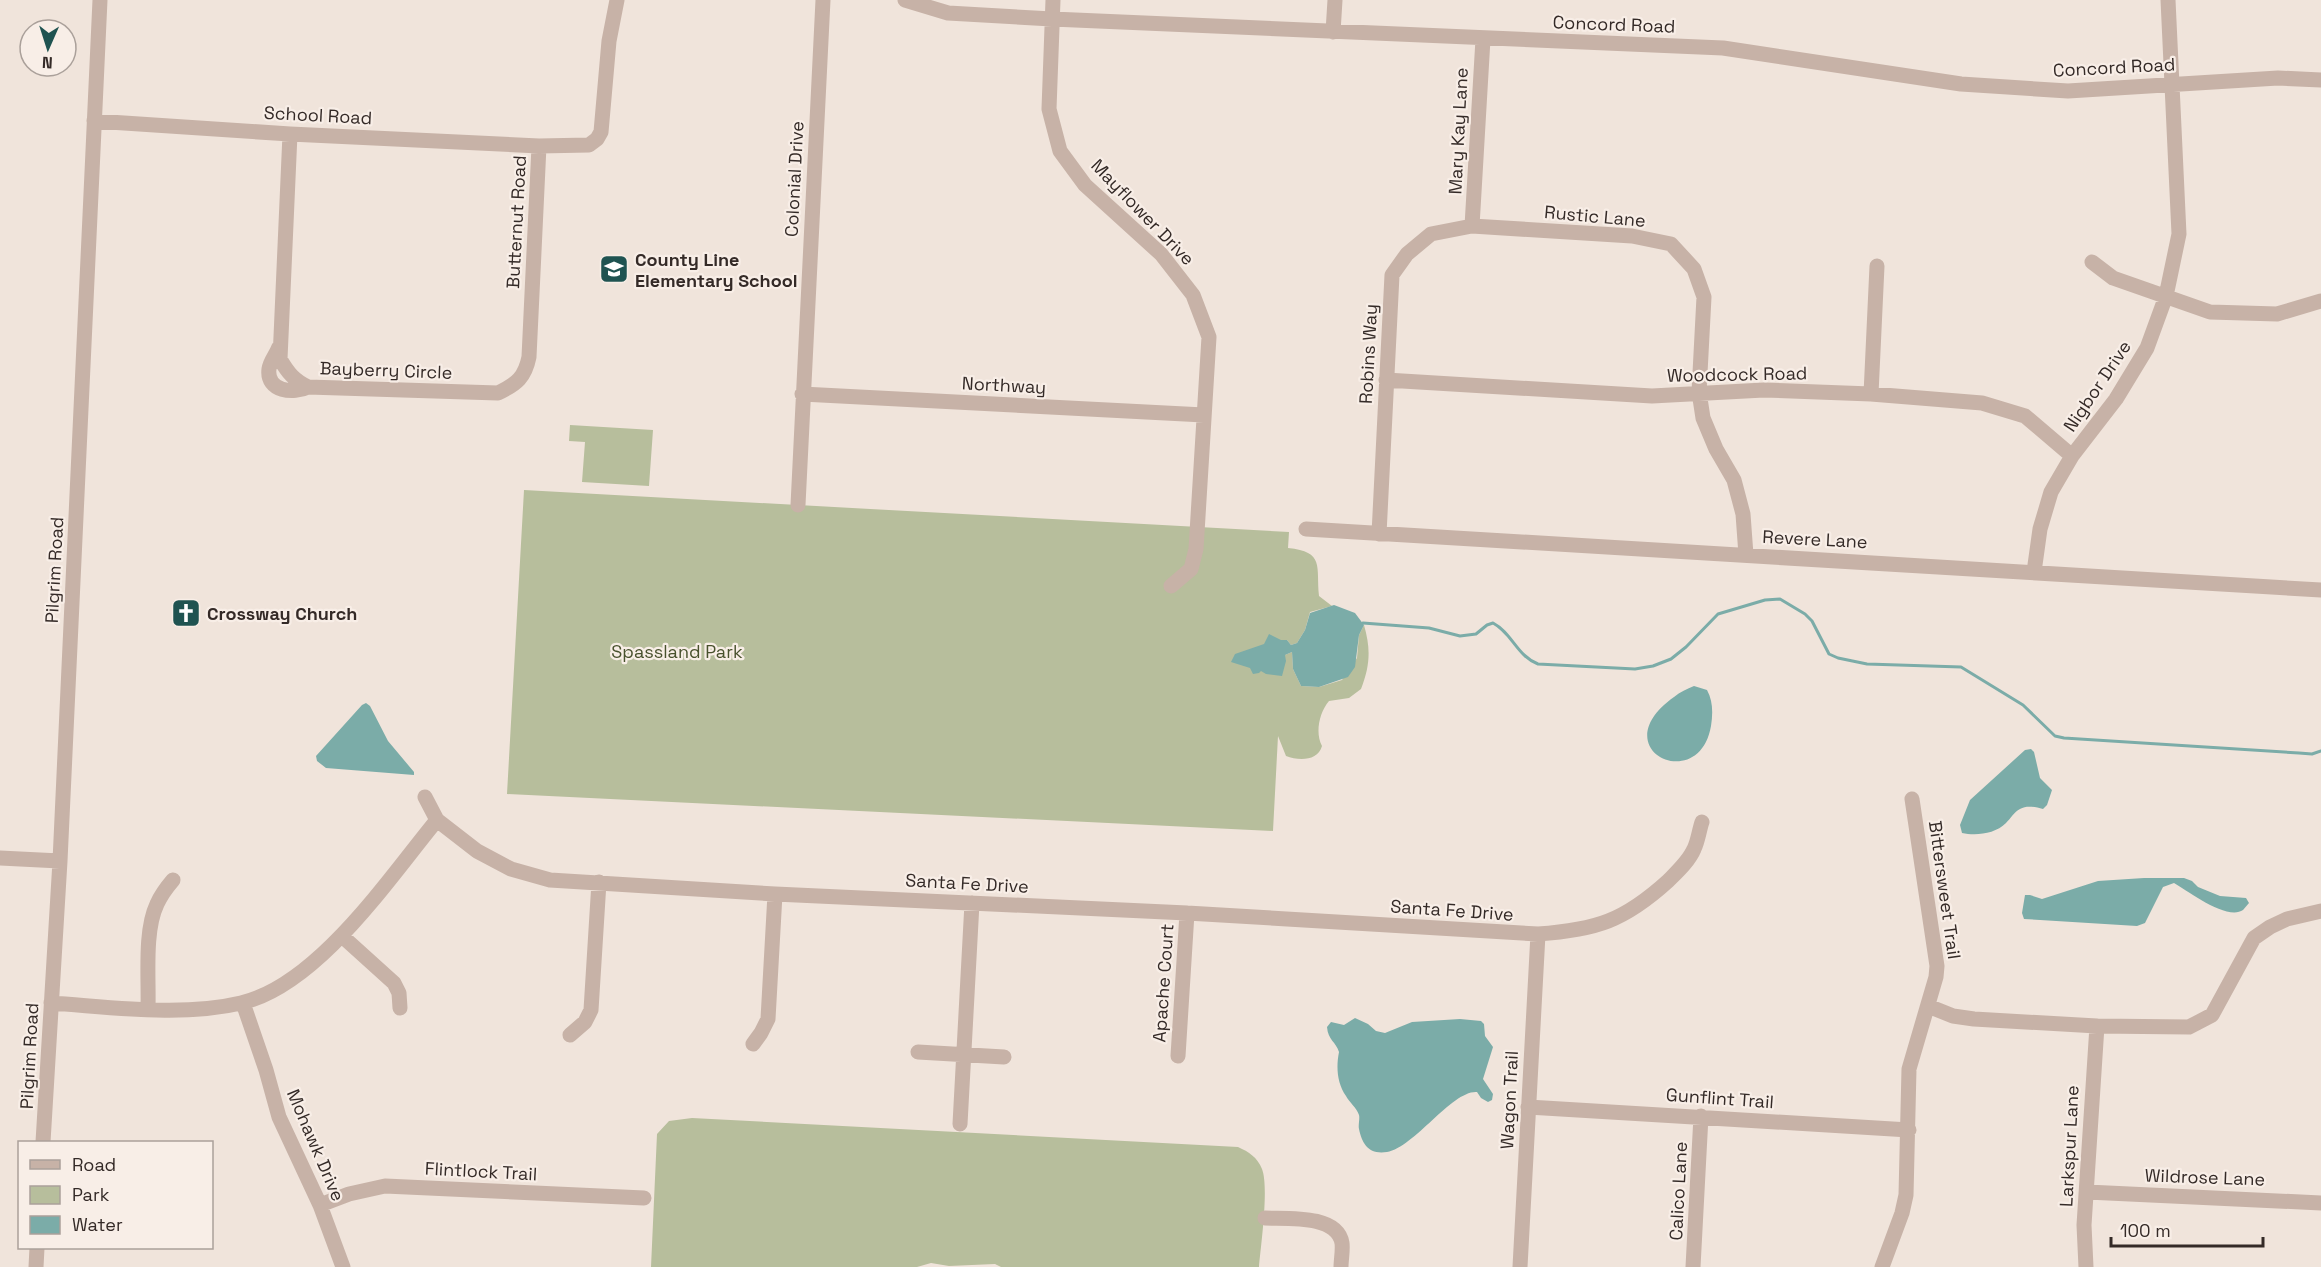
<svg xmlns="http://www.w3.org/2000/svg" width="2321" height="1267" viewBox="0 0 2321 1267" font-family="'Space Grotesk',sans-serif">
	<rect width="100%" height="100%" fill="#f0e4db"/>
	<path fill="#b7be9c" d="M570,425L653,430L649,486L582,482L585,442L569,441Z
		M524,490L1289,532L1288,548C1325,552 1316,566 1319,596L1332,606L1310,612L1305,630L1297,643L1291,645L1287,640L1283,675L1285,655L1292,652L1293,669L1301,686L1319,687L1342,680L1357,658L1359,635L1364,625C1371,649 1370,666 1361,689L1349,698L1329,701C1319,713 1315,733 1322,746C1318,761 1299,761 1286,756L1278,736L1273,831L507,794Z
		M692,1118L1238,1147C1249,1152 1257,1157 1262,1169C1269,1187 1261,1245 1259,1267H1001L995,1264L949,1266L931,1263L917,1267H651L657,1134L669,1121Z"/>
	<path fill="#7baca8" d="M1334,605L1355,613L1364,625L1359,635L1355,667L1348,677L1319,687L1301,686L1293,669L1292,652L1285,655L1286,661L1282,676L1266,674L1261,671L1259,673L1253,674L1250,668L1231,662L1235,654L1264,644L1269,634L1281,640H1287L1291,645L1297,643L1305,630L1310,613Z
		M1694,686L1707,690C1713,701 1713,713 1711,726C1699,796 1601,749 1674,697C1680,692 1687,689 1694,686Z
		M366,703L370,706L388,741L414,772V775L326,768L317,761L316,756L362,705Z
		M2031,749L2034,752L2040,778L2052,790L2047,805L2043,809C2035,807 2027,805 2020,809C2014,812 2011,818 2006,823C1995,834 1976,836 1962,833L1960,825L1970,800L2025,750Z
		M2144,878H2184L2192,881L2198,887L2220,896L2246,898L2249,903C2247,905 2245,908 2243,910C2227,921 2188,891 2174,883L2163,887L2145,923L2137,926L2024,919L2022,913L2025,895H2030L2042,899L2098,881Z
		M1355,1018L1368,1024L1376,1031L1385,1033L1412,1022L1460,1019L1481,1021L1484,1024L1485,1036L1493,1047L1483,1079L1493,1094L1492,1100L1488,1102L1481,1098L1477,1092C1452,1090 1415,1147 1387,1152C1369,1155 1362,1144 1359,1129C1358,1125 1360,1119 1359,1115C1357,1108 1349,1102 1346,1096C1337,1083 1336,1067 1339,1052C1336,1042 1328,1040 1327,1027L1331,1022L1344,1025Z"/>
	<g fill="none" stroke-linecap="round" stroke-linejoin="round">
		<path stroke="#7baca8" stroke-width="3" d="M1363,623L1429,628L1460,636L1476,634L1487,625L1493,623C1512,633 1517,656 1538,664L1635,669L1653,666L1671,659L1686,647L1718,614L1765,600L1780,599L1805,614L1812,621L1829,654L1838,658L1867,664L1961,667L2023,705L2055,736L2064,738L2299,753L2312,754L2321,751"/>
		<path stroke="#c7b2a7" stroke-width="15" d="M905,0L948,13L1052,19L1723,48L1961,84L2068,91L2278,78L2321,80
			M1053,0L1049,109L1060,151L1085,185L1161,254L1193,295L1209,337L1196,549L1191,569L1171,586
			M1333,32L1335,0
			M94,121L290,134L539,146L589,145L597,139L601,132L609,41L617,0
			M290,134L280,359C288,373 294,380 308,387L498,393C517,384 525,377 529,357L539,146
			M1472,226L1483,39
			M2092,262L2113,278L2210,312L2277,314L2321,301
			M279,347C276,355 270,361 269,369C266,392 294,394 308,387
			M1386,380L1652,396L1764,390L1871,394L1982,403L2025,416L2072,456
			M802,394L1204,415
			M1871,394L1877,266
			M798,505L823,0
			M1306,529L2321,590
			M1379,534L1392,275L1407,254L1431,234L1472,226L1632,236L1671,244L1694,269L1704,297L1699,392L1703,418L1716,449L1734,480L1743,514L1746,555
			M2034,572L2040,529L2051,492L2072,456L2116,399L2147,348L2166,296L2179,234L2168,0
			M425,797L437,820L477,851L511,869L550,880L775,894L1187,913L1538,934C1596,930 1624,921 1668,881C1677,872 1689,861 1694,849C1698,841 1699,831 1702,822
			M0,858L60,861
			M342,936L394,983L399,993L400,1008
			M51,1003C112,1007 182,1017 241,1003C318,985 389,878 437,820
			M243,1003L266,1070L279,1117L320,1205L343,1267
			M1928,1006L1953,1016L1974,1019L2097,1026L2189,1027L2212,1015L2254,938L2270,927L2287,919L2321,911
			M148,1008C149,978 144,931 157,904C161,895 167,887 173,880
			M570,1035L585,1022L591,1010L599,882
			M753,1044L761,1033L768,1019L775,894
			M918,1052L1004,1057
			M1178,1056L1187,913
			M1528,1107L1909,1130
			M960,1124L972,903
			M43,1142L60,861L100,0
			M2087,1192L2321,1203
			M320,1205L349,1194L385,1186L644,1198
			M1265,1218C1286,1219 1337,1214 1342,1243C1343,1250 1341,1260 1341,1267
			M36,1267L37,1248
			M1520,1267L1538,934
			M1693,1267L1701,1116
			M1882,1267L1902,1213L1906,1195L1909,1069L1936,977L1937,966L1912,799
			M2086,1267L2084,1225L2097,1026"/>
	</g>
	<defs>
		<g id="school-square" transform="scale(1.5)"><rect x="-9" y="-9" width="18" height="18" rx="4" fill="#1f5351" stroke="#f8eee7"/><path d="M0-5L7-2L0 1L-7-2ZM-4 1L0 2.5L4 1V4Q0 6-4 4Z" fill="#fff"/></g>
		<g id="church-square" transform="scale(1.5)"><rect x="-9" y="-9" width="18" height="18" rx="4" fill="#1f5351" stroke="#f8eee7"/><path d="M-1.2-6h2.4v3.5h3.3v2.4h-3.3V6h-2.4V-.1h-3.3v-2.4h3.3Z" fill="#fff"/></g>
	</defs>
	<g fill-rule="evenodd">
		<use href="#school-square" x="614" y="269"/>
		<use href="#church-square" x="186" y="613"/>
	</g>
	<g text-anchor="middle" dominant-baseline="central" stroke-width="4.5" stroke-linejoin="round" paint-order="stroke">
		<g font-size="18" fill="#342a27" stroke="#f8eee7">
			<text transform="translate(1614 24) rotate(2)">Concord Road</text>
			<text transform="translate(2114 67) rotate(-3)">Concord Road</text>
			<text transform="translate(318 115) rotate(3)">School Road</text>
			<text transform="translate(1458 131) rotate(-87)">Mary Kay Lane</text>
			<text transform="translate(794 179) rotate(-87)">Colonial Drive</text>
			<text transform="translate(1143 212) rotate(46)">Mayflower Drive</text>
			<text transform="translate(1595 216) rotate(5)">Rustic Lane</text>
			<text transform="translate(516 222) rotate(-87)">Butternut Road</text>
			<text transform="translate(1368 354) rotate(-87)">Robins Way</text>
			<text transform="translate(386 370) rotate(2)">Bayberry Circle</text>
			<text transform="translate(1737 374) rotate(-1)">Woodcock Road</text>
			<text transform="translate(1004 385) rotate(3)">Northway</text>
			<text transform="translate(2097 386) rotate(-56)">Nigbor Drive</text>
			<text transform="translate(1815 539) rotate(3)">Revere Lane</text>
			<text transform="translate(54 570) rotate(-87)">Pilgrim Road</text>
			<text transform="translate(967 883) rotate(3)">Santa Fe Drive</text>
			<text transform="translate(1945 890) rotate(82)">Bittersweet Trail</text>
			<text transform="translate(1452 910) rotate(4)">Santa Fe Drive</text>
			<text transform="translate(1163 983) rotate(-86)">Apache Court</text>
			<text transform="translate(29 1056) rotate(-87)">Pilgrim Road</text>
			<text transform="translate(1720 1098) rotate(4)">Gunflint Trail</text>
			<text transform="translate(1509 1100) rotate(-87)">Wagon Trail</text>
			<text transform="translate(316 1145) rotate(67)">Mohawk Drive</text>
			<text transform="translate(2069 1146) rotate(-87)">Larkspur Lane</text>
			<text transform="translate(481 1171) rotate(3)">Flintlock Trail</text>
			<text transform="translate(2205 1177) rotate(2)">Wildrose Lane</text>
			<text transform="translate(1678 1191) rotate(-87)">Calico Lane</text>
		</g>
		<g font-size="18" font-weight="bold" fill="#342a27" stroke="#f8eee7" text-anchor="start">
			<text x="635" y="259">County Line<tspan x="635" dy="21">Elementary School</tspan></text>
			<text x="207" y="613">Crossway Church</text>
		</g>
		<g font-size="18" fill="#48512d" stroke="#f8eee7">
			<text x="677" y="651">Spassland Park</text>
		</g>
	</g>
	<rect x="18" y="1141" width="195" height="108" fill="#f8eee7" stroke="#aaa09a" stroke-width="1.5"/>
	<rect x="30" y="1160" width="30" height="9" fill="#c7b2a7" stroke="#aaa09a" stroke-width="1.5"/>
	<text x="72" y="1171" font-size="18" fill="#342a27">Road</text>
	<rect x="30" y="1186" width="30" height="18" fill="#b7be9c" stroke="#aaa09a" stroke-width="1.5"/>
	<text x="72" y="1201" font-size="18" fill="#342a27">Park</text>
	<rect x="30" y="1216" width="30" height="18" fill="#7baca8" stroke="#aaa09a" stroke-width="1.5"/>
	<text x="72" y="1231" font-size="18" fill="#342a27">Water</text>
	<g transform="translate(48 48) rotate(183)"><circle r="28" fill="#f8eee7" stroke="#aaa09a" stroke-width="1.5"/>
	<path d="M0-4.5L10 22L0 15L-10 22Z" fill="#1f5351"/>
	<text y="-9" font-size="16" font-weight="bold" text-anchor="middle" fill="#342a27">N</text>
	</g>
	<path d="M2111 1237v9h152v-9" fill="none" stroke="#342a27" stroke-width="3"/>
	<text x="2120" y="1237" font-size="18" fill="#342a27" stroke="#f8eee7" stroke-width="4.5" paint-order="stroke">100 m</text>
</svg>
